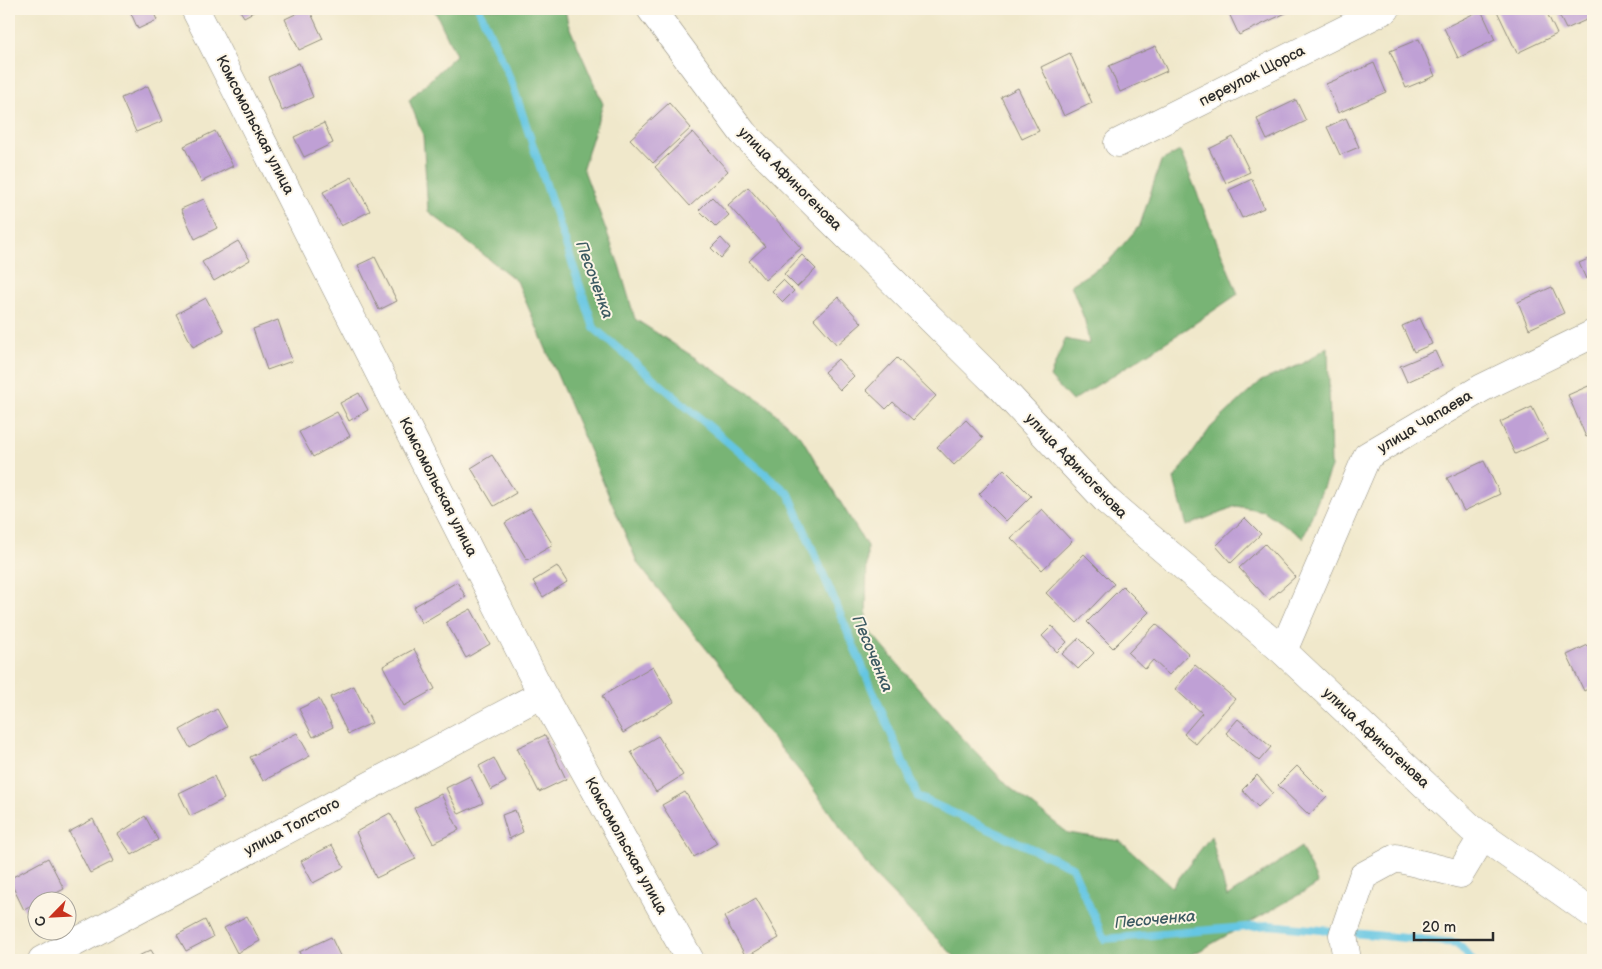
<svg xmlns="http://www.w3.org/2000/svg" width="1602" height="969" viewBox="0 0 1602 969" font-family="'Balsamiq Sans',sans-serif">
	<rect width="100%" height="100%" fill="#fcf5e5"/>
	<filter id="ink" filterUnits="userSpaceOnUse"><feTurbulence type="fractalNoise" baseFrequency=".02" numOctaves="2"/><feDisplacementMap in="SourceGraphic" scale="10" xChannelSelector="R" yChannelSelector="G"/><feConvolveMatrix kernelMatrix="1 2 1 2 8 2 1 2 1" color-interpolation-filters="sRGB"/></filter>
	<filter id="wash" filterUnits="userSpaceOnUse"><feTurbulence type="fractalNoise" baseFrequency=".0096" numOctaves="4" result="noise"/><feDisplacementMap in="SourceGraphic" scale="20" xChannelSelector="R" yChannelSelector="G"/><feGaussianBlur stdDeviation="1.12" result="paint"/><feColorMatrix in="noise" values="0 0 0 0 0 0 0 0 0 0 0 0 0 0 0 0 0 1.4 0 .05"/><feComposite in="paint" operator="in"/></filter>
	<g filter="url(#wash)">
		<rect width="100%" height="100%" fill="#f0e8cb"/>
		<path fill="#78b474" stroke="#527050" d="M434,9H565L568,24L603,104L583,168L619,265L635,319L762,401L801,437L867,546L866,627L953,728L1008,786L1068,833L1120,841L1172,887L1211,836L1227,897L1301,847L1318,884L1183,960H958L873,874L807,780L763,727L720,666L638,564L517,281L428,211L423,135L409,100L456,55Z
			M1180,151L1238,294L1188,328L1072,401L1050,377L1065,339L1089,344L1085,321L1071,285L1108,262L1140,225L1161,161Z
			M1328,347L1331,467L1303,538L1264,511L1236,506L1187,526L1174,479L1211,427L1261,381L1302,364Z"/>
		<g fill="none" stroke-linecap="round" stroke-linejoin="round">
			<path stroke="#65c6e3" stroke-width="8" d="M479,9L512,83L594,328L789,494L918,797L1072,867L1104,939L1269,925L1457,943L1472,960"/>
		</g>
		<g id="blocks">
			<path fill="#bfa0d5" d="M129,9H152L157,20L138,29Z
				M239,9H259L244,17Z
				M306,9H309L323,39L299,50L285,19Z
				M1227,9H1286L1288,12L1239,35Z
				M1496,9H1545L1557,34L1517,53Z
				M1556,9H1593V17L1566,29Z
				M1481,10L1495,40L1458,58L1444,28Z
				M1419,39L1435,76L1406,88L1390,51Z
				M1156,46L1167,71L1120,92L1109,66Z
				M1070,53L1092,103L1064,116L1041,67Z
				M299,63L313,97L282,111L268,77Z
				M1374,63L1386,92L1338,113L1326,84Z
				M148,86L163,121L136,132L121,98Z
				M1018,88L1039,131L1022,139L1001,97Z
				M1296,100L1306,121L1267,140L1257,119Z
				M669,103L691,128L653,163L630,139Z
				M1346,118L1359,147L1340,155L1327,127Z
				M324,123L333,143L304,157L294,137Z
				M215,131L233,166L201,182L184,146Z
				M693,132L728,171L690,206L655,167Z
				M1233,137L1250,172L1226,183L1209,149Z
				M352,177L370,211L341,226L323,192Z
				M1252,179L1264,208L1242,218L1229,190Z
				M748,187L801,248L765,280L749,261L765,246L728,205Z
				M712,197L729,215L716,227L699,210Z
				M204,199L217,228L195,239L181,209Z
				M721,238L730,248L721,258L711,248Z
				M238,241L250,260L214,281L202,262Z
				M802,255L816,269L797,287L784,274Z
				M375,257L397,301L379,310L358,265Z
				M1593,257V276L1586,279L1579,263Z
				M783,280L794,291L783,302L772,291Z
				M1552,287L1564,313L1529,329L1518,302Z
				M838,297L862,323L837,345L814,319Z
				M206,298L224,331L193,347L176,314Z
				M1420,318L1432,344L1414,352L1402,326Z
				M278,320L292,361L267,370L253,329Z
				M1435,351L1442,366L1407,382L1400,366Z
				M897,358L936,396L913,420L893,402L886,409L866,390Z
				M838,359L854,376L840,390L824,372Z
				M1593,384V434L1586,437L1568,395Z
				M359,393L368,410L349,421L340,403Z
				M1532,407L1548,439L1515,454L1500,422Z
				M337,412L350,436L313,457L299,432Z
				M966,420L983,438L954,465L937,447Z
				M492,455L516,493L494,506L471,468Z
				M1484,461L1500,494L1464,511L1447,478Z
				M1004,469L1031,496L1006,521L979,494Z
				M530,508L553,545L527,560L505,523Z
				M1042,509L1072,541L1042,570L1011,538Z
				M1245,518L1261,534L1231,563L1216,546Z
				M1265,544L1295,577L1269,600L1239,568Z
				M1084,554L1114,584L1077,623L1046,593Z
				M557,566L567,582L543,597L533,581Z
				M457,582L466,597L422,623L413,607Z
				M1123,586L1149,612L1113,648L1087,622Z
				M471,609L490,644L466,658L446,622Z
				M1156,624L1189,654L1169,675L1153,660L1145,669L1128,653Z
				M1052,626L1067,642L1057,652L1042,636Z
				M1079,638L1094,653L1078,669L1062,654Z
				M1590,644L1593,651V686L1584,691L1567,655Z
				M414,649L435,689L404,706L383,666Z
				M1195,665L1235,699L1196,744L1184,734L1202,713L1175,689Z
				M653,666L674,702L623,733L602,696Z
				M354,686L372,723L348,734L330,697Z
				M319,699L333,727L313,737L299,709Z
				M217,709L227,727L190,748L180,730Z
				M1238,719L1271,747L1259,761L1226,733Z
				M297,733L310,756L263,781L250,757Z
				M545,735L566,779L539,792L517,748Z
				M658,736L683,775L656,792L631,752Z
				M494,758L506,782L491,790L479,766Z
				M1297,766L1327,796L1309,815L1278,785Z
				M1257,775L1273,793L1258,807L1242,790Z
				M214,776L224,799L190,816L179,793Z
				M470,776L483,803L459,814L446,788Z
				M685,792L717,843L694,857L662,805Z
				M441,794L459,830L433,843L414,808Z
				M515,810L523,832L509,839L502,815Z
				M390,813L416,859L376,878L356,832Z
				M145,816L158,840L132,855L118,834Z
				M93,819L114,861L90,873L69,832Z
				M332,845L344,867L313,883L301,861Z
				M48,858L64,889L24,910L9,879Z
				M756,898L779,938L746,957L724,917Z
				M247,916L260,941L237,953L224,928Z
				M205,920L213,937L186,951L177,935Z
				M331,937L342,960H303L299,952Z
				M151,950L157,960H130Z"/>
		</g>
	</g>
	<g filter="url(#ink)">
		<use href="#blocks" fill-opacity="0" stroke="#8e8a7b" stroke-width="1"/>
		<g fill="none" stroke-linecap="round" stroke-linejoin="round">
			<g stroke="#8e8a7b" stroke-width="29">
				<path id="minor" d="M195,9L542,694L690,960
					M651,9L743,133L1001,388L1107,501L1283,651L1471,828L1593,914
					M1118,143L1386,9
					M1283,651L1367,456L1482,388L1593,334
					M42,960L542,694
					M1347,960L1343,935L1363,876L1396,858L1460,874L1483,836"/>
			</g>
			<use href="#minor" stroke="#fff" stroke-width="28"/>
		</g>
	</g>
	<g text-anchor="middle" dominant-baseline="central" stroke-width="4" stroke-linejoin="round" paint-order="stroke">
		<g font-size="15" fill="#2b2b2b" stroke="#fcf5e5">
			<text transform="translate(1252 76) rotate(-27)">переулок Щорса</text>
			<text transform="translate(255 125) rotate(63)">Комсомольская улица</text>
			<text transform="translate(790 179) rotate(45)">улица Афиногенова</text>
			<text transform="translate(1425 422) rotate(-31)">улица Чапаева</text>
			<text transform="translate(1076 466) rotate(46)">улица Афиногенова</text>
			<text transform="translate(438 487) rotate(63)">Комсомольская улица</text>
			<text transform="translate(1376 738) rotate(43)">улица Афиногенова</text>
			<text transform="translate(292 827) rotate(-28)">улица Толстого</text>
			<text transform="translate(626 846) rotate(61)">Комсомольская улица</text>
		</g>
		<g font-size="16" font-style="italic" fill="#3c5a62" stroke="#fcf5e5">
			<text transform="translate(594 280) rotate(70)">Песоченка</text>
			<text transform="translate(872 654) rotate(67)">Песоченка</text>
			<text transform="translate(1155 920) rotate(-5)">Песоченка</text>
		</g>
	</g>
	<rect width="1602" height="969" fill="none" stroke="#fcf5e5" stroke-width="30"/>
	<g transform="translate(52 916) rotate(246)"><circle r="24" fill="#fcf5e5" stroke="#a8a49b"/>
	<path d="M0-4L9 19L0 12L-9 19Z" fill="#c8321e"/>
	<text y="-8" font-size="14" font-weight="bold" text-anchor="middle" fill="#2b2b2b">С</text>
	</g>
	<path d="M1414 932v8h79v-8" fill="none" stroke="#2b2b2b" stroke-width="2.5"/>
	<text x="1422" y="932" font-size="15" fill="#2b2b2b" stroke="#fcf5e5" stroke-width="4" paint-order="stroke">20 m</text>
</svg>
